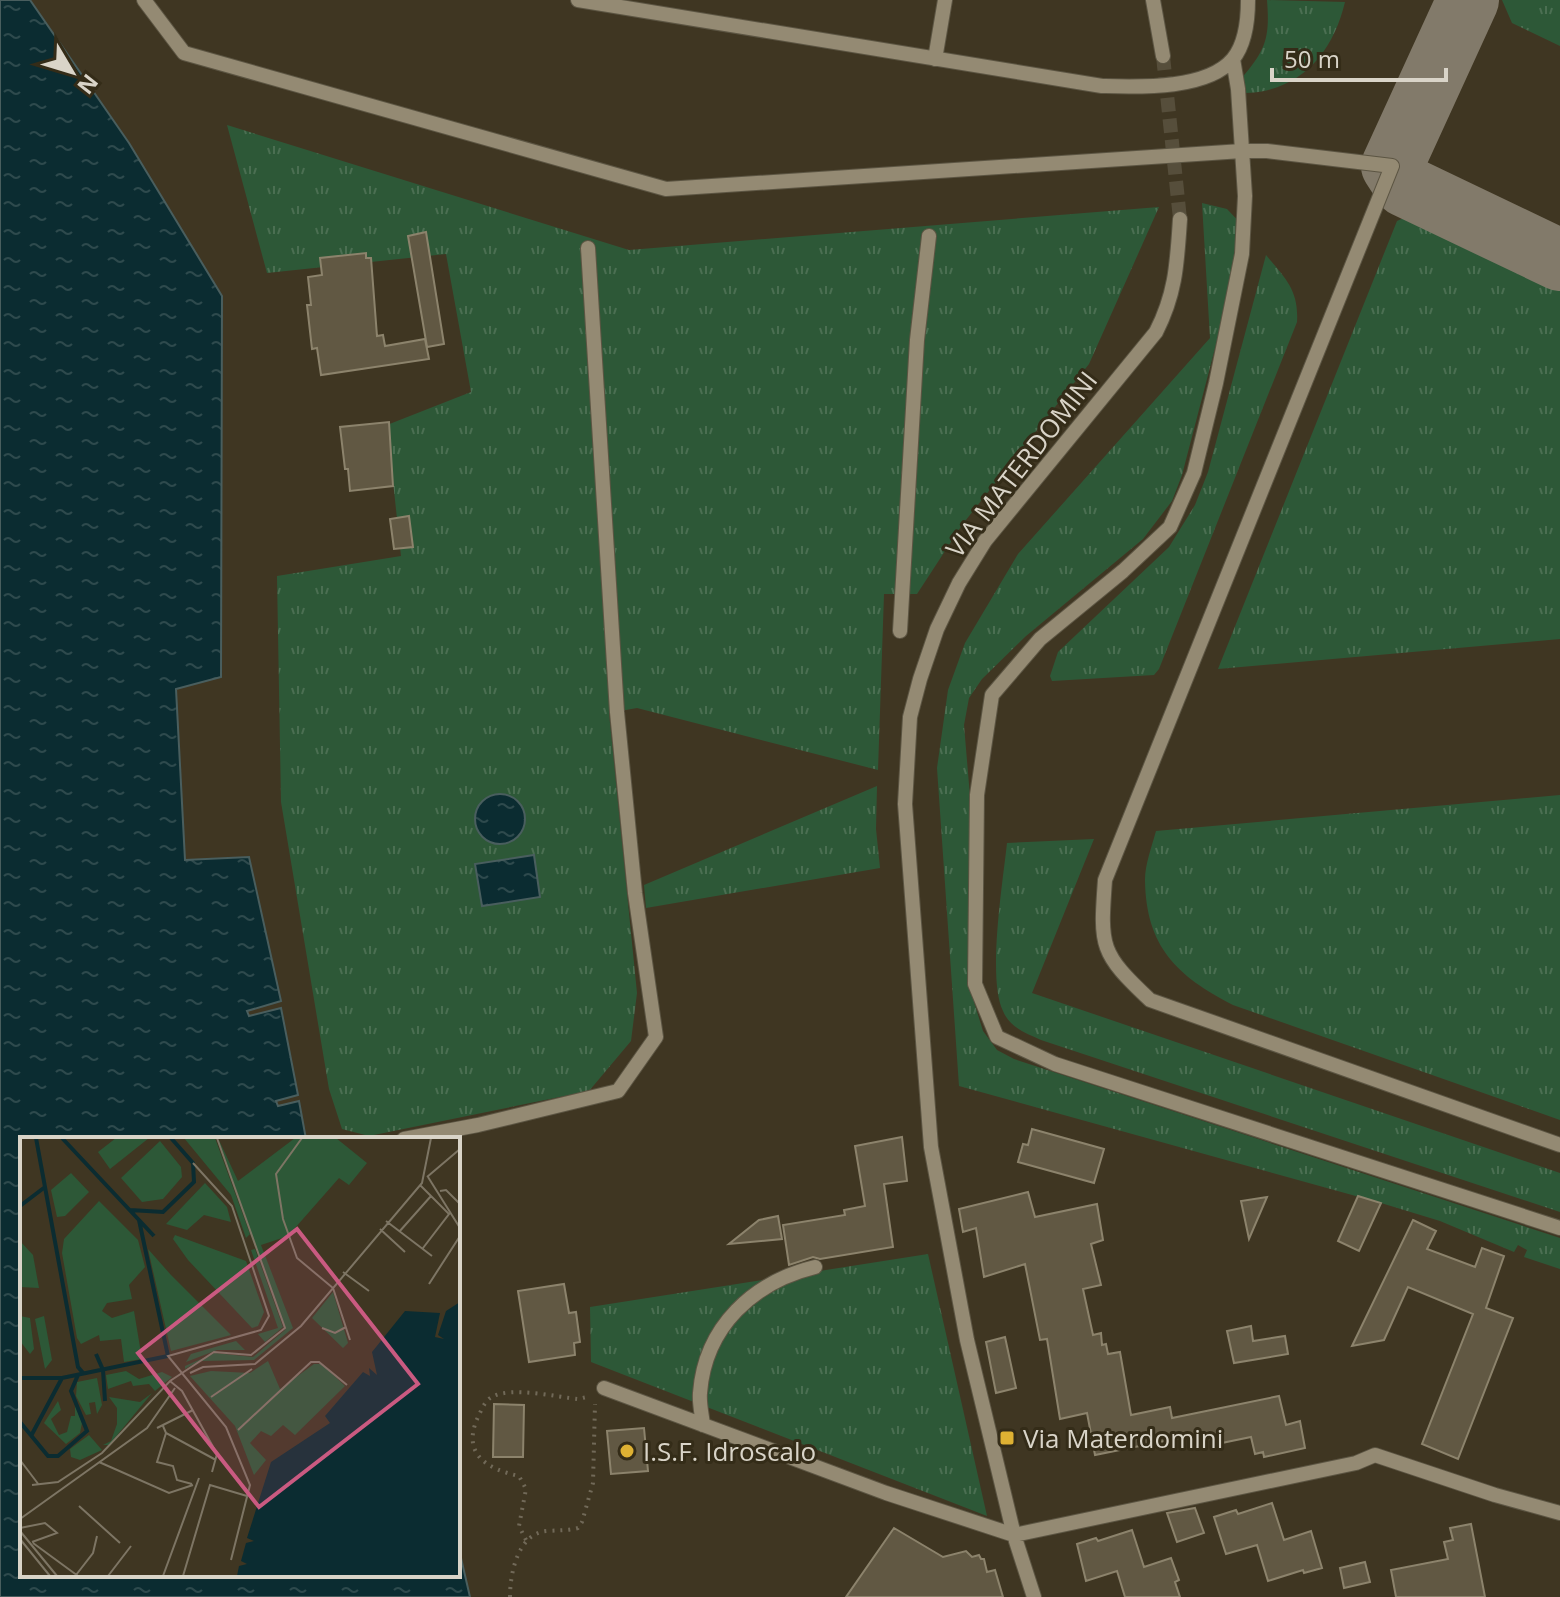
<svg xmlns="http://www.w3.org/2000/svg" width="1560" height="1597" viewBox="0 0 1560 1597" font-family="'Open Sans',sans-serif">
	<defs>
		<pattern id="grass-tufts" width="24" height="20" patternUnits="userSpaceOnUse" patternTransform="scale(2)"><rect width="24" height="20" fill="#2d5837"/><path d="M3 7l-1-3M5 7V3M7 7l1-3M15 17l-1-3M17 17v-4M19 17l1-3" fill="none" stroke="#4b6f52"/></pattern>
		<pattern id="water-ripples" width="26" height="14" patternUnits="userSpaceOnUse" patternTransform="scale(2)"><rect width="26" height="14" fill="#0b2c31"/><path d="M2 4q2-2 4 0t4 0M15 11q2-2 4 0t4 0" fill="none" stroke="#2e4a4d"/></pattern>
	</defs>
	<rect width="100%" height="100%" fill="#3f3622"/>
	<path fill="url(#grass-tufts)" d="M1267,0L1345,2C1333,53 1300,92 1244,93L1241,79C1266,50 1270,38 1267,0Z
		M1502,0H1560V46L1512,23Z
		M227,125L629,250L1159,207L1089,364L962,525L917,594H884L878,770L637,708L609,713L637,993L631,1041L589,1091L369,1136L342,1129L329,1089L281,802L277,576L401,556L387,425L471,392L446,254L267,273Z
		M1202,203L1227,209L1246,229L1182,475L1172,501L1143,539L1026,636L982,679L969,698L964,725L974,844V1002L983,1031L997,1050L1014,1059L1560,1238V1269L1524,1257L1527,1250L1518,1245L1514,1252L1440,1221L1381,1203L959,1086L937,768L948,690L965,643L1018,554L1210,338Z
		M1415,213L1560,281V639L1218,669L1397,221Z
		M1266,255C1285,278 1299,290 1297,322L1159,669L1154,675L1052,681L1050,676L1058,652L1169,547L1195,505L1208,472Z
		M877,786L876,829L880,868L646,908L644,885Z
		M1560,795V1120L1233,1005C1177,976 1146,947 1145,880C1145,864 1152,846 1156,831Z
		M1094,839L1032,993L1560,1173V1212L1041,1040C1026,1033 1010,1028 1003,1011C987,979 1003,881 1007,843Z
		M928,1254L987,1516L591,1362L590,1307Z"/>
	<path fill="url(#water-ripples)" stroke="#495e5e" stroke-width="2" d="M0,0H30L129,143L222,296L221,677L176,689L185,860L249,857L281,1001L247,1011L249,1016L281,1008L298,1095L276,1101L278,1106L299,1101L306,1139H22V1575H458V1545L470,1597H0Z
		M475 819a25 25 0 1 1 50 0a25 25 0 1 1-50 0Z
		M534,855L540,897L482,906L475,864Z"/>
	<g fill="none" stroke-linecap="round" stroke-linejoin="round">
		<path stroke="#827a6a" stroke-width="62" d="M1468,0L1392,166L1405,186L1560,260"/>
	</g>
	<path fill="#615843" stroke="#8c836c" stroke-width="2" d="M426,232L444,344L427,347L408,236Z
		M366,253V258H371L377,336L383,335L385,346L425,339L429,359L321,375L317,348L312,349L307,305H311L308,277L322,275L320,258Z
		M389,422L393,486L350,491L348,469H345L340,427Z
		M409,516L413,547L394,549L390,519Z
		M1032,1129L1104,1149L1094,1183L1018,1162L1023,1144L1028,1145Z
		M902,1137L907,1181L884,1184L893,1247L820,1259L813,1257L789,1265L783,1225L845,1215L844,1210L865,1206L855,1146Z
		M1028,1192L1035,1217L1097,1204L1103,1240L1091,1244L1101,1285L1083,1289L1093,1335L1101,1333L1102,1345L1106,1344L1108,1354L1120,1352L1131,1415L1170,1407L1172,1418L1279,1396L1286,1425L1300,1421L1305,1448L1264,1457L1263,1452L1255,1454L1251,1437L1212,1445L1209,1432L1095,1455L1087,1413L1060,1419L1047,1339L1040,1340L1025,1264L984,1277L976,1228L963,1232L959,1209Z
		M1358,1196L1381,1203L1359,1251L1338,1241Z
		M1267,1197L1249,1239L1241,1201Z
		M778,1216L782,1239L729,1244L759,1220Z
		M1413,1220L1436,1231L1427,1249L1475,1267L1482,1248L1504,1256L1486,1308L1513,1318L1458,1459L1422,1444L1473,1314L1408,1287L1384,1340L1352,1346Z
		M564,1284L569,1313L576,1312L580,1342L574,1343L575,1355L529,1362L518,1291Z
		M1251,1326L1253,1341L1285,1336L1288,1354L1234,1363L1227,1331Z
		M1005,1337L1016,1388L996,1393L986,1342Z
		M494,1404L524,1405L523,1457H493Z
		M644,1428L648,1471L611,1474L607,1431Z
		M1272,1503L1284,1540L1311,1531L1322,1568L1304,1573L1303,1570L1268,1581L1257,1545L1226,1554L1214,1517L1236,1510L1238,1514Z
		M1195,1508L1204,1533L1177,1542L1167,1513Z
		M1471,1524L1485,1597H1396L1391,1570L1448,1559L1444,1542L1453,1540L1450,1528Z
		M894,1528L943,1557L966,1551L972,1557L979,1555L981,1559H984L987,1572L995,1570L1003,1597H846Z
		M1132,1530L1144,1567L1171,1558L1179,1580L1175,1582L1180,1597H1125L1117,1571L1086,1581L1077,1544L1096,1538L1098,1541Z
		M1365,1562L1370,1582L1344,1588L1340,1568Z"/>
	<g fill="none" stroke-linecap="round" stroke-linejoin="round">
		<path stroke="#564e3b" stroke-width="14" stroke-dasharray="14 7" stroke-linecap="butt" d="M1163,56L1180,219"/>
		<g stroke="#5c5543" stroke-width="16">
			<path id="minor" d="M144,0L184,53L666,189L1242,151H1267L1392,166L1105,880C1100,947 1100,953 1150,1000L1560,1145
				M578,0L1102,86C1138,87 1207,90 1233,59C1246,43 1248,20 1248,0
				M1153,0L1163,56
				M935,59L945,0
				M1233,59L1238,89L1245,196L1242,254L1216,383L1194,473L1170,527L1123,571L1040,639L992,695L977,795L975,984L997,1037L1055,1064L1560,1228
				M900,631L917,340L929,236
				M404,1139L478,1125L618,1091L656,1037L635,893L617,712L588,248
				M604,1388L886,1493L1014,1535L1356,1463L1375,1455L1495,1495L1560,1513
				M703,1425C702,1415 699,1403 700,1393C705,1326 754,1282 815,1267
				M1034,1597L1014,1535L967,1340L931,1147L905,804L910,717L920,679L937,629L959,583L985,541L1156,332C1176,293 1177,263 1180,219"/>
		</g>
		<path stroke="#716958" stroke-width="4" stroke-dasharray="2 6" stroke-linecap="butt" d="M526,1540L519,1526L526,1489L519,1476C487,1469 461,1454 478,1417C481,1411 485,1400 492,1397C510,1386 557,1397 578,1399L587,1397
			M510,1597C510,1573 518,1533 547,1531C558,1530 567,1531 578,1528L582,1522L593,1483L595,1404"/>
		<use href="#minor" stroke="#948a73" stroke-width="14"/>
	</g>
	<g fill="#deb133" stroke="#342c18" stroke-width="3">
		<rect x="999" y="1430" width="16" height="16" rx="4"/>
		<circle cx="627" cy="1451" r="8"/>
	</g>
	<g text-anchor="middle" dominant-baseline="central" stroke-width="6" stroke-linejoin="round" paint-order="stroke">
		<g font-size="26" fill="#d9d4c8" stroke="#342c18">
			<text transform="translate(1021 464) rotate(-52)">VIA MATERDOMINI</text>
		</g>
		<g font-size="26" fill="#d9d4c8" stroke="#342c18" text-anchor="start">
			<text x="1023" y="1438">Via Materdomini</text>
			<text x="643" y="1451">I.S.F. Idroscalo</text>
		</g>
	</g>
	<g transform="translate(20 1137)">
		<rect width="440" height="440" fill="#3f3622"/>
		<path d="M96,1H129L90,32L78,15ZM164,1H195L230,97L226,101L211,58ZM198,1L218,44L275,1H316L347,26L329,48L319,41L268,99L241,108L273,191L234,223L179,224L165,232V229L195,216L233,220L265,193ZM140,4L161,30L162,40L143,62L122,65L101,41ZM51,36L69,55L45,79L37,80L31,53ZM185,46L207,70L211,85L184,78L167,93L146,87ZM79,64L118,103L125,130L109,148L112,162L87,166L82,174L92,181L114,174L122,222L104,225L101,202L80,204L79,198L61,207L57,201L42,116L44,102ZM155,98L226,124L244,175L238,189L232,191L168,123L153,102ZM0,104L13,118L19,151L0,150ZM128,112L151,138L211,198L151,214ZM235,112L263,190L245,205L238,197L258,191L231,113ZM313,155L328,206L323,211L292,181ZM0,179L10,181L14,212L10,217L0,204ZM24,179L32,223L25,232L15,182ZM216,204L225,213H197L166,225L171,217ZM248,224L260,252L294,227H302L325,249L275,298L263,288L251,299L241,294L230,306L246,323L234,338L215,289L170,239L191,234L230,236ZM106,234L119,242L142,235L152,240L135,254L129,247L113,249L111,244L88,252L86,238ZM77,241L82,268L77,277L75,265L69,266L71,277L66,278L56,259L57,245ZM132,256L89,308H83L91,304L97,287V271L89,260L120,265ZM38,264L41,273L31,282L39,298L47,295L51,279H55V267L62,286L60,296L46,307L24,286ZM69,298L82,313L60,323L51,320L50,312Z" fill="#2d5837"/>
		<path d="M440,165V439H217L219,429L227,427L221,424L226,406L234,404L227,401L251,325L310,286L305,279L343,235L350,239L349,231L357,238L352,215L385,174L420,176L415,200L424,202L418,198L426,174Z" fill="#0b2c31"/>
		<path fill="none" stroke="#0b2c31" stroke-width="4" d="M16,1L58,230L64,237M42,1L134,99M0,69L25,50M110,73L143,75L174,45L173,26L151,1M76,217L83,233L85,264M0,241H42L148,219L119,83M0,285L28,319H38L67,294L51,254L58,238M11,299L42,241"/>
		<path fill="none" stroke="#7d7564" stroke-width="2" d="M282,1L256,37L263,82L277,121L313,151L330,203M173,26L212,69L249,179L241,193L148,219L206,290L230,348L211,423M407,40L440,12M408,40L440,91M400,48L429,77L403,111M420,54L426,53L440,67M366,84L412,119M360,92L385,115M379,95L411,59M323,135L349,154M409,147L440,99M302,191L315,196L326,190M170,236L183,230L235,227L281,189L402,46L411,1M150,244L194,215L231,218L265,191L197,1M191,260L232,232M143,289L146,296L196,323M137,291L173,273M218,293L291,225H299L327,248M146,296L137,325L153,329L157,343L172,347M0,323L19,348M79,325L149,356L173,348M12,348L38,345L82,316L150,244L162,254L197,317L192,335M59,369L100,406M0,382L127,291L155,251M0,391L25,386L37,396L12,405M0,394L37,439M0,402L30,439M13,406L58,439M56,438L73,416L77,399M88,439L111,409M143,439L179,341M163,439L190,348L227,359"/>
		<path fill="#ca5a81" fill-opacity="0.15" stroke="#ca5a81" stroke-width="4" d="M277,92L398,247L239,370L118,216Z"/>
		<rect width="440" height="440" fill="none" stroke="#d9d4c8" stroke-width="4"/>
	</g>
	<g transform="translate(72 72) rotate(128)" stroke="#342c18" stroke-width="6" paint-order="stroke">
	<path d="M0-6L14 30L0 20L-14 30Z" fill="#d9d4c8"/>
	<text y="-12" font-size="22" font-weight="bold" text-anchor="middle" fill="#d9d4c8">N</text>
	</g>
	<path d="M1272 68v12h174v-12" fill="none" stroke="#d9d4c8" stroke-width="4"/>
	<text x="1284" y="68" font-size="24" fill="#d9d4c8" stroke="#342c18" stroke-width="6" paint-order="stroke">50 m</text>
</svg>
